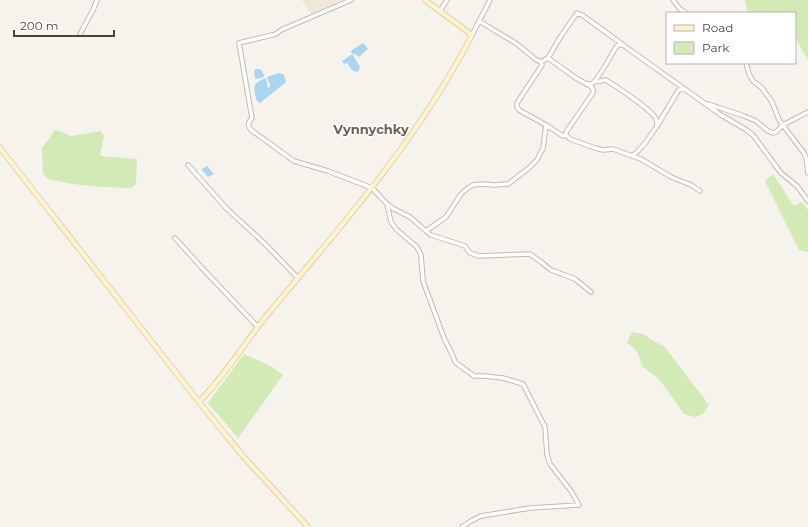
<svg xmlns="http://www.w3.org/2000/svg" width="808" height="527" viewBox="0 0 808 527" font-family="Montserrat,sans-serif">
	<rect width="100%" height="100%" fill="#f6f3ec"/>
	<path fill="#efe8d6" d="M302,0H342L311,14Z"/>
	<path fill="#d2eab5" d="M745,0H808V60L795,37V13H750L747,11Z
		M54,130L59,131L71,136L101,131L104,136L100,156L137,159L136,184L131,188L101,187L73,184L48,179L43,174L42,148L51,136Z
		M773,174L794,206L802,202L808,210V252L799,250L765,181Z
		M632,332L644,334L651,340L664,346L709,405L703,414L695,417L684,414L659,379L643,367L636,350L627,343Z
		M244,354L269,365L283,375L238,438L208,403Z"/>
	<path fill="#a9d4f2" d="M363,43L368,49L359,57L355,54H352L351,51L352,50Z
		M351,55H353L360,67L359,70L357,72L352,70L347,63L344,64L342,61Z
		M256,69H259C262,70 264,73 264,77L256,79L255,78L254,71Z
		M280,73L284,75L286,82L260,103L257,101C253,87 251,84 266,78L267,84V86L269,88L270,86V84L269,83L267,77Z
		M207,166L214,174L208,177L202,170V169Z"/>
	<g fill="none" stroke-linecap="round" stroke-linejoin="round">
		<g stroke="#c2bbae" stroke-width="5.5">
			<path id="street" d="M351,0L281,30L276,34L239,43L252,118C248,122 247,125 251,130L294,161L328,171L372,188L387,204L391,222L396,229L417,247L421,255L423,281L444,338L453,356L455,362L474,376H484L503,378L523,384L545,427L547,455L550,464L571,491L579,505L530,508L481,516L471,521L462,527
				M673,0L680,9L686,13
				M440,11L447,0
				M479,21L517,44L535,59L541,62L548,58L576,78L592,87L593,89V93L566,132V135
				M80,34L93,10L97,0
				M472,35L490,0
				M548,58L561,36L577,13L582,15L622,44
				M541,62L542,65L517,103V107L519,110L546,125L563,136L566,135L570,139L595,148L603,150L613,149L641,159L671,177L691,185L700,191
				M746,63L749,74L753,81L762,88L772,102L779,120L804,153L806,158L808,173
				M594,82L606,80C617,87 652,110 656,119C657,120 657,124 657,126
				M585,83C587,84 588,84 591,84C597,82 612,54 616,47L619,45H623L721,115L745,129L753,135L781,173L797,186L808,201
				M708,104L744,116L756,121L768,131L773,133L776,132L783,125L808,112
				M632,156L638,151L646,142L657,126L678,91L683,88
				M188,165L226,208L263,242L298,278
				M387,204L394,209L410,217L426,231L431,235L459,244L465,246L470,253L479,256L530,254L541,262L551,270L575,279L591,292
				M426,231L446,217L461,194L468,188L473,185L482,184L494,185L508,184L529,168L537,160L543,148L546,125
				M175,238L202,268L258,327"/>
		</g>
		<g stroke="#d6c79b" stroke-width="6">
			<path id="secondary" d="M0,148L199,402L243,456L308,527
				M199,402C225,376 245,342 268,314C342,225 419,138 472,35L425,0"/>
		</g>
		<use href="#street" stroke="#fff" stroke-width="3.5"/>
		<use href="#secondary" stroke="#fff3cd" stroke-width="4.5"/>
	</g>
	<g text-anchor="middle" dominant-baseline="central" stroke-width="3.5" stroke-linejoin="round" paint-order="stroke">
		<g font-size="13" font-weight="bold" fill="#6e6250" stroke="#fff">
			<text x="371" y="129">Vynnychky</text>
		</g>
	</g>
	<rect x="666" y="12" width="130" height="52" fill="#ffffff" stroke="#b7b4b0"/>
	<rect x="674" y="25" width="20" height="6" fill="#fff3cd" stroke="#b7b4b0"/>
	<text x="702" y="32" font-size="12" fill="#4b4439">Road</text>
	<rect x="674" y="42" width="20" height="12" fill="#d2eab5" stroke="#b7b4b0"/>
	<text x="702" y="52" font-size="12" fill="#4b4439">Park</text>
	<path d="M14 30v6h100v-6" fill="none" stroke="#4b4439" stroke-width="2"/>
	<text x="20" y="30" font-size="12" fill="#4b4439" stroke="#ffffff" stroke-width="3" paint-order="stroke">200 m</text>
</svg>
